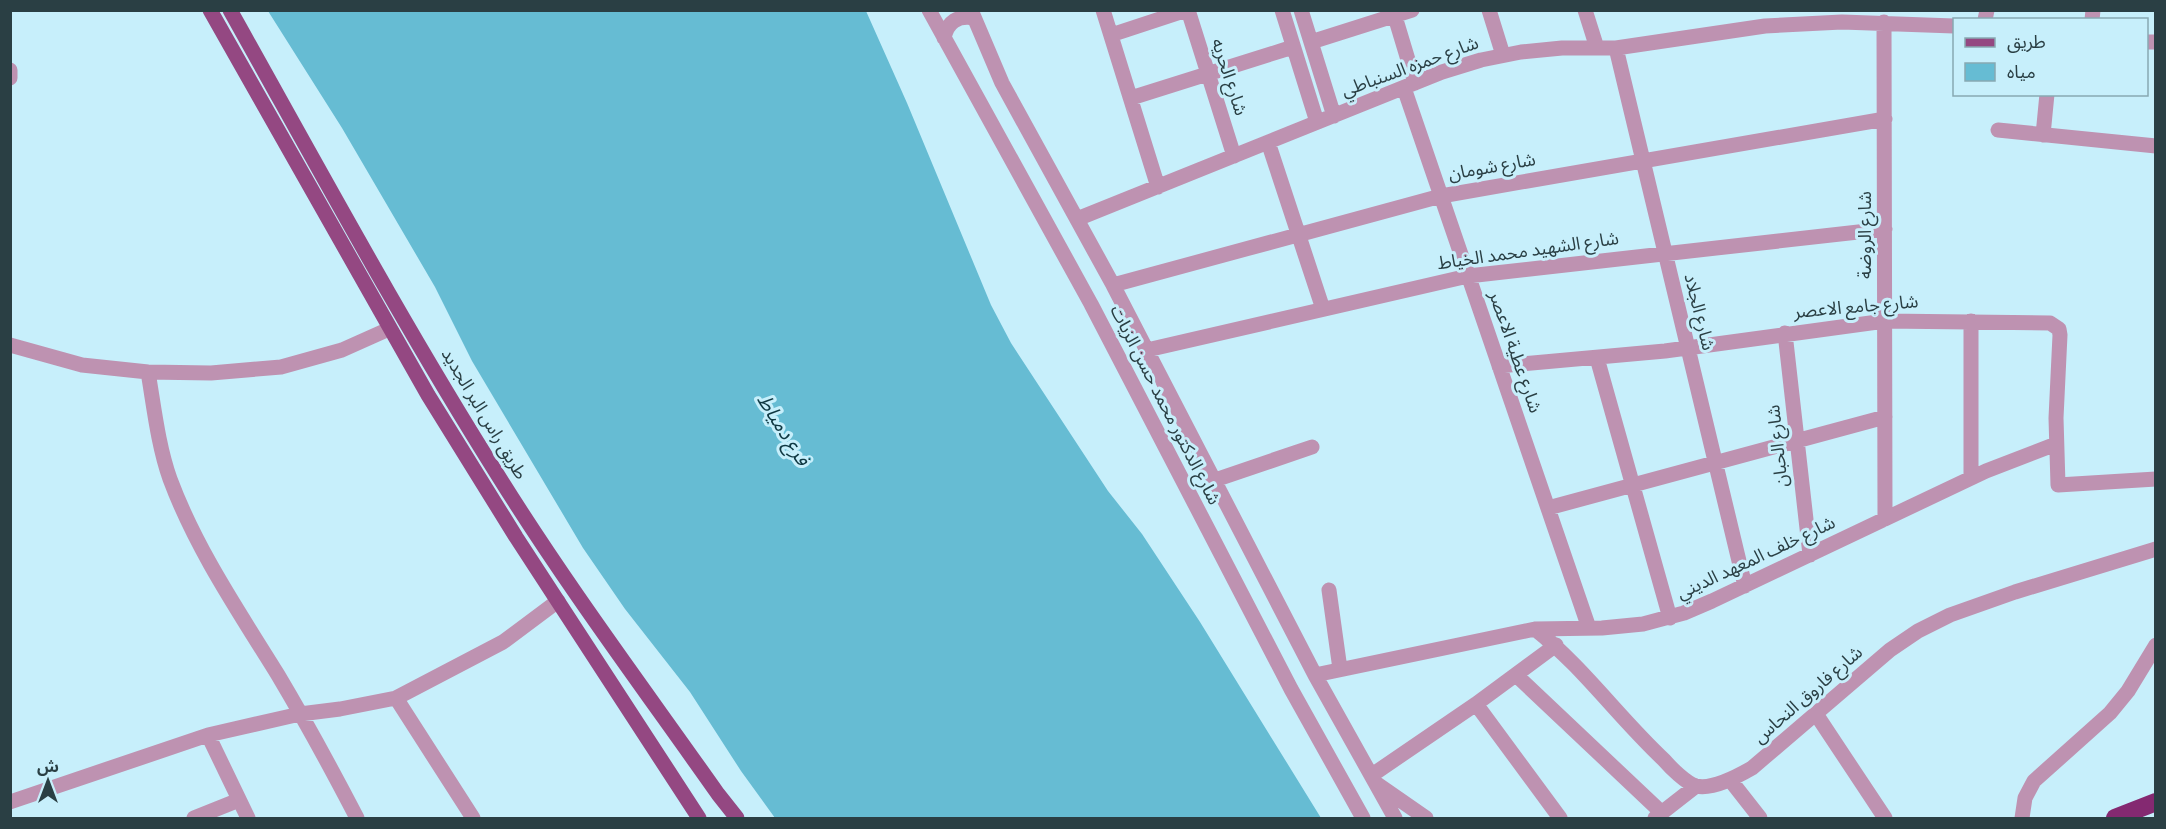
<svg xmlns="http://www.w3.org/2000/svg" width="2166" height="829" viewBox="0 0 2166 829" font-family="'Source Sans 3','Noto Sans Arabic',sans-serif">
	<rect width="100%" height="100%" fill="#c7effb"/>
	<path fill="#66bcd3" d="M268,11H866L907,103L991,305L1011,343L1108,491L1142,534L1200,622L1321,818H775L741,771L690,692L625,609L583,548L472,361L435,287L342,128Z"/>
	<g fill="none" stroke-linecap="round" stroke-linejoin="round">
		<path stroke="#be92b1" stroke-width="15" d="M929,10L1091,304L1291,689L1363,818
			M971,10L1002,83L1113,285L1315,675L1395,818
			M1103,10L1158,187
			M1188,10L1234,156
			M1282,10L1317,122
			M1301,10L1334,116
			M1393,10L1415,83
			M1489,10L1503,55
			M1585,10L1597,48
			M1985,20L1987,10
			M2092,20L2093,10
			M1884,22L1885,519
			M1111,35L1187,10
			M944,38C947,22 958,15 974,18
			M1311,42L1412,10
			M2146,42H2156
			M1616,48L1745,586
			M10,70V78
			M1404,88L1589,628
			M1131,98L1293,47
			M1998,130L2156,146
			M2043,135L2047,94
			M1268,142L1323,309
			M1077,219L1442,72L1481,60L1521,52L1562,48H1616L1765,26L1842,22L1954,26
			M1113,285L1441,196L1885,119
			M1785,333L1810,555
			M10,345L82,365L148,372L211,373L281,367L342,350L389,329
			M1147,350L1468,276L1885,229
			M1597,358L1670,618
			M1499,366L1665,351L1885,321L2050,323L2059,329L2060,335L2056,418L2058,485L2156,479
			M148,372C154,407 158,445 170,479C196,549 239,612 278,675C306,722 332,770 357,818
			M1971,478V321
			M1215,480L1312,447
			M1548,508L1885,417
			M1329,590L1340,669
			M1535,629C1583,667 1619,718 1664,760C1671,768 1686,783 1696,786C1713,790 1738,776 1752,768L1890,650L1918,631L1950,615L2015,592L2156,549
			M1315,675L1535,629L1602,628L1643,624L1684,613L1712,601L1986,471L2056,444
			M1516,675L1661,812
			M396,698L473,818
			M1476,704L1560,818
			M1816,714L1885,818
			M208,735L248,818
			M1372,775L1476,704L1556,645
			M1731,781L1760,818
			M1377,784L1426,818
			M10,802L208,735L300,714L340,709L396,698L503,642L558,601
			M194,818L239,800
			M1655,818L1696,786
			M2022,818L2025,798L2034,781L2110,713L2128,691L2156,645"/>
		<path stroke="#944882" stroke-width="15" d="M210,10L428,395L516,537L699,818
			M230,10C318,167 403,325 499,477C567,586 644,689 718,794L737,818"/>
		<path stroke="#842971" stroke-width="18" d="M2115,818L2156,802"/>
	</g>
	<g text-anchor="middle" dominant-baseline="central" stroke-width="6" stroke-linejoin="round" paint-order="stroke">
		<g font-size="18" fill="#2a3f44" stroke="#c7effb">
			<text transform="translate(1410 67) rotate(-20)">شارع حمزه السنباطي</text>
			<text transform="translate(1229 77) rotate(72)">شارع الحريه</text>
			<text transform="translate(1492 167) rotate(-10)">شارع شومان</text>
			<text transform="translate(1865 235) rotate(-90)">شارع الروضة</text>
			<text transform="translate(1528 251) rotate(-8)">شارع الشهيد محمد الخياط</text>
			<text transform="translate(1856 307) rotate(-5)">شارع جامع الاعصر</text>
			<text transform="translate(1699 312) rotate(76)">شارع الجلاد</text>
			<text transform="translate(1515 352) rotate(71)">شارع عطية الاعصر</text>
			<text transform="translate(1165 405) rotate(63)">شارع الدكتور محمد حسن الزيات</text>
			<text transform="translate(484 414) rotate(59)">طريق راس البر الجديد</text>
			<text transform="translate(1778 446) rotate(-96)">شارع الحبان</text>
			<text transform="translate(1756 558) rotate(-25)">شارع خلف المعهد الديني</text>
			<text transform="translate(1808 695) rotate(-41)">شارع فاروق النحاس</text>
		</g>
		<g font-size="20" font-style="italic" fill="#0f3842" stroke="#c7effb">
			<text transform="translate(783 430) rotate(58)">فرع دمياط</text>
		</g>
	</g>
	<rect width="2166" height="829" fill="none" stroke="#2a3f44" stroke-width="24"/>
	<rect x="1953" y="18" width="195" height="78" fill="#c7effb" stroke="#88a9b2" stroke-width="1.5"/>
	<rect x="1965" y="38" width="30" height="9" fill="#944882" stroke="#88a9b2" stroke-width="1.5"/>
	<text x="2007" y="48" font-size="18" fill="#2a3f44">طريق</text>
	<rect x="1965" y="63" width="30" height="18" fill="#66bcd3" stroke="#88a9b2" stroke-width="1.5"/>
	<text x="2007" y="78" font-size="18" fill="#2a3f44">مياه</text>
	<g transform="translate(48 781)" stroke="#c7effb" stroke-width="4.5" paint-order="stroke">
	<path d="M0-4.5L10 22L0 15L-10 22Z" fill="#2a3f44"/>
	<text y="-9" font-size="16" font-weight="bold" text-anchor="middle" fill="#2a3f44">ش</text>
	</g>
</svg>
